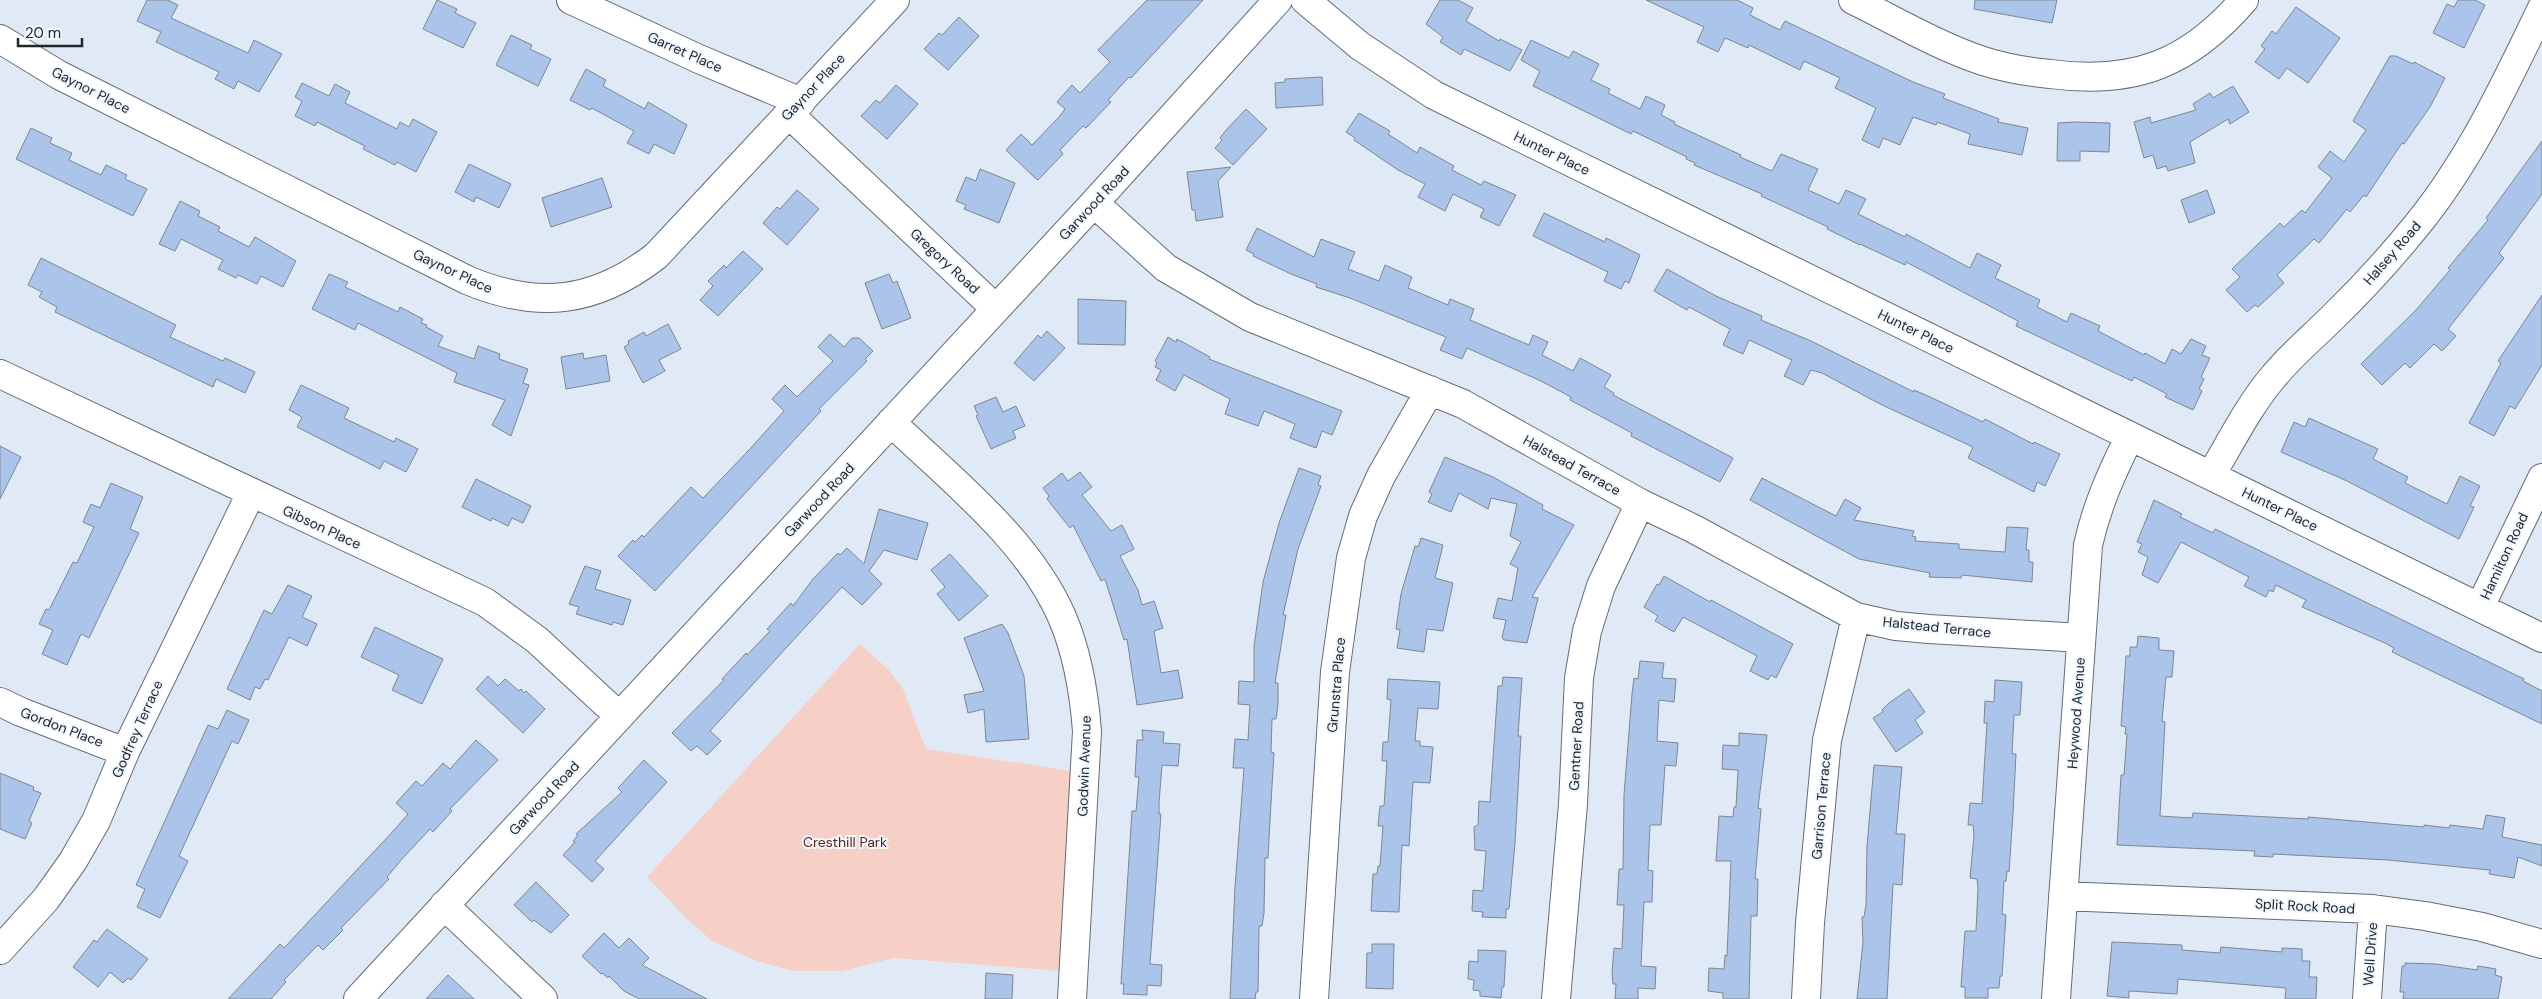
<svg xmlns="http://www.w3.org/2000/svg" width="2542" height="999" viewBox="0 0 2542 999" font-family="'DM Sans',sans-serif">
	<rect width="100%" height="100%" fill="#e0eaf7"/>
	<path fill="#f6d0c6" d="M860,644L889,670L903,689L926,749L1085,773L1074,972L894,958L842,971H793L757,961L712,941L687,919L647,877Z"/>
	<path fill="#aac5e9" stroke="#7e8692" d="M147,0H168L178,5L171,18L248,53L254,40L282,54L259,92L238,81L234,89L215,79L219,72L156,42L161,32L137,21Z
		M437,0L457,9L455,13L476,23L463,48L423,29Z
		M1147,0H1203L1131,78L1129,77L1108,100L1111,102L1086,128L1083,126L1060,150L1063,154L1038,180L1035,178L1006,150L1021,134L1032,145L1059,117L1065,109L1057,102L1072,85L1080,93L1110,62L1098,50Z
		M1440,0H1458L1473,8L1466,21L1499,41L1500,39L1522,50L1510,71L1464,49L1461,55L1440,42L1443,37L1426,24Z
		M1646,0H1737L1753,8L1750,15L1780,30L1785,21L1913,82L1945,94L1943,98L1999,119L1998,122L2028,128L2022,155L1968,144L1970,134L1937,122L1936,125L1913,117L1900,145L1883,138L1879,148L1862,140L1876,108L1835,88L1840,78L1804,61L1800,70L1749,45L1748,48L1725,38L1718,52L1697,42L1704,27Z
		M1975,0H2057L2052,23L1974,9Z
		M2458,0H2475L2485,5L2464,48L2433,33L2447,4L2454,7Z
		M2296,7L2340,38L2308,83L2287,68L2279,79L2255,62L2265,49L2261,46L2272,31L2276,34Z
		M959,17L979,36L948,70L924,49L939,33L942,35Z
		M511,35L532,45L530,49L551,59L538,86L496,65Z
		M1531,40L1569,58L1573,51L1599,64L1591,80L1610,89L1608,93L1640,109L1646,96L1665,105L1661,115L1675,122L1674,124L1741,155L1740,157L1772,171L1781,154L1818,169L1808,190L1839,204L1846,190L1866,199L1858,214L1905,237L1906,234L1970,268L1977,253L2001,265L1995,278L2040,300L2037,307L2067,322L2071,313L2100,326L2098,331L2144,355L2145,353L2165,364L2172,349L2181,354L2191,339L2206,346L2202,355L2210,358L2201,377L2204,379L2199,389L2202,391L2193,410L2165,397L2167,394L2134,377L2132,381L2016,326L2018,321L1906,262L1905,265L1860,244V245L1827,229L1828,227L1761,196L1762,194L1694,165L1695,163L1686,159L1687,157L1633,131L1631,134L1533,86L1540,71L1521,60Z
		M2390,56H2396L2413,64L2414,62L2445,78L2430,107L2404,144L2402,143L2366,197L2364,195L2350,212L2347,209L2319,243L2314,239L2277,275L2284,283L2258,307L2255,305L2247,312L2226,290L2240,277L2232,269L2280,223L2284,227L2302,210L2305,213L2332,178L2318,167L2330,151L2344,162L2366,130L2353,121Z
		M586,69L606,80L603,86L645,109L648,102L687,125L674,154L654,144L649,154L627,143L634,131L592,108L590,110L570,100Z
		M1322,77L1323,105L1276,108L1275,83L1285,82V79Z
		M302,83L329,96L335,84L350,92L345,103L397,129L400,122L409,127L413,119L437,132L416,172L397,162L395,165L363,149L365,146L317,122L315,126L295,116L302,101L295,97Z
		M896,85L918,104L887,139L861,116L876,100L880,103Z
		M2233,86L2249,112L2230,124L2228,119L2190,142L2195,163L2168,171L2166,166L2157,169L2153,155L2144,158L2134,122L2150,117L2151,123L2196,110L2193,104L2210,93L2213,98Z
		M1246,109L1267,129L1233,165L1215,148L1222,140L1220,138L1227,129Z
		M1359,113L1390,131L1388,134L1417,153L1420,147L1454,166L1452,170L1481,185L1484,181L1516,195L1499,226L1480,217L1484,209L1453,194L1445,211L1418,197L1425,184L1398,170L1354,140L1355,138L1346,132Z
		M2076,122L2110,123L2109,152L2080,151V161H2057L2058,123Z
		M31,128L52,138L50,143L72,153L69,160L101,175L106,165L127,175L125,179L147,189L133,216L16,159Z
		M2542,141V194L2499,253L2504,258L2448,329L2456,336L2442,351L2434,344L2410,368L2405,363L2382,385L2361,364L2416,310L2450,270L2448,268L2488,220L2486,218Z
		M469,164L511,184L499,208L476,197L474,202L455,192Z
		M1231,167L1218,181L1223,217L1196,221L1195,210H1192L1187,172Z
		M980,169L1015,183L999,223L964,209L966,205L956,201L966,177L976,181Z
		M602,178L612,207L551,227L542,198Z
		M797,190L819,209L787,245L763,223L777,207L780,209Z
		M2207,190L2215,213L2189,223L2181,200Z
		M180,201L200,211L198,216L220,227L218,231L249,247L255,237L296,261L283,287L261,276L257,284L238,275L236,278L218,269L223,260L181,239L175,251L159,244Z
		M1544,213L1605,242L1606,238L1640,255L1629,283L1625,281L1621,289L1604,281L1608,272L1533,236Z
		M1257,228L1314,257L1321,239L1355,252L1348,269L1379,281L1385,265L1412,277L1408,288L1448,305L1450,299L1474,309L1470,320L1529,345L1533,335L1548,342L1542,355L1573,371L1580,358L1611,375L1604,387L1614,393L1613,395L1733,458L1720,482L1631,436L1632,433L1570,400L1571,397L1541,381L1467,348L1462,359L1440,350L1446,337L1350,298L1316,287L1317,284L1291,274L1253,256L1254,254L1246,250Z
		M743,251L763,269L718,316L700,300L713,286L708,281L724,265L726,268Z
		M41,258L176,325L170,337L223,361L225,358L255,372L245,393L216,379L213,387L55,312L57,307L39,297L42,292L28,285Z
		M1667,269L1716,296L1762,316L1761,320L1811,341L1914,392V390L1928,396L1983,422L1985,419L2033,444L2034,442L2060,454L2045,486L2037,482L2034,492L2003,476L1968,458L1973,447L1882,405L1822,373L1811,370L1803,385L1784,376L1792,360L1760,345L1749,340L1743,354L1723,345L1730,329L1689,307L1687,310L1654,291Z
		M329,274L348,282L345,287L398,312L400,307L423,319L421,323L427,325L426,327L443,336L438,346L474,359L478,346L500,354L499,359L528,369L523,383L529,385L511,436L492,425L505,400L454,382L457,373L358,323L355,330L312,309Z
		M889,274L893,283L897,281L911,318L882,329L865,283Z
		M2542,295V365L2515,409L2510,406L2494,436L2469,423L2501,363L2498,361Z
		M1078,299L1126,301L1125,345L1078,344Z
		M668,324L681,349L659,360L665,371L643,383L624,347L629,344L628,341L644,332L646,336Z
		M1047,331L1065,348L1034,381L1014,363L1038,335L1041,338Z
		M830,334L844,347L852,338H859L873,351L865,359L867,361L819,409L821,411L655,591L618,556L633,540L635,542L642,535L644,537L691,487L703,498L749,450L784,411L772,399L785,385L797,397L833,361L818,347Z
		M1168,337L1176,342L1177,339L1210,357L1209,359L1342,411L1332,435L1322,431L1316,448L1290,438L1295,424L1264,411L1258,426L1225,414L1230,399L1184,375L1175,391L1156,380L1161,370L1155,367L1157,363L1155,361Z
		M583,353L584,359L606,355L610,381L566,389L561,357Z
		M301,385L349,408L344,418L394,442L396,438L418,449L406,472L384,461L380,469L297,427L302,417L289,410Z
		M996,397L1003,412L1016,406L1025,426L1013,431L1016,438L991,449L976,416L978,415L974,406Z
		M2309,418L2378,449L2373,459L2408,477L2405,483L2447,504L2460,476L2480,486L2470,506L2474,507L2459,539L2347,481L2281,452L2294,422L2305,427Z
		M0,446L21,457L0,499Z
		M1445,457L1493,477L1543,505L1542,509L1574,525L1532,597L1538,598L1527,643L1504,640L1502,638L1506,620L1493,618L1498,598L1512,601L1518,568L1510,564L1521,542L1510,536L1517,504L1491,498L1488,509L1459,493L1451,512L1428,502L1432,494L1429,492Z
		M1299,468L1321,476L1318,485L1321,486L1298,549L1283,615H1286L1275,683H1278V704L1276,719H1272L1271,752L1274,753L1270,820L1268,858H1265L1264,913L1262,926H1259L1258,992H1256L1255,999H1230L1235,887L1244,768H1233L1235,739L1248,740L1250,705L1238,704L1239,681L1254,682V646L1263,582L1279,523Z
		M1080,472L1092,487L1082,495L1111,531L1122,525L1134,549L1120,556L1138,590L1142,605L1154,601L1163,628L1154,631L1161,673L1178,670L1183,698L1137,705L1127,639L1124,640L1105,579L1101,581L1073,525L1070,528L1047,499L1049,496L1043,488L1062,473L1068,481Z
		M1762,478L1836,516L1845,499L1861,508L1854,520L1914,531L1912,536L1916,537L1915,541L1959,544V549L2005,552L2007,527L2028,528L2026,550H2029V562H2033L2032,582L1962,575L1961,578L1929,577L1930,573L1859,559L1750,500Z
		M476,479L531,506L523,523L512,518L508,526L492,518L491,521L462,507Z
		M111,483L143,497L130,529L139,533L89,638L81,634L67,665L42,654L53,630L39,624L46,609L49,610L73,562L77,563L94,527L83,522L91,504L100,508Z
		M2154,500L2182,514L2180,517L2213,533L2215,529L2524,679L2523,681L2542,691V724L2392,652L2394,648L2385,643L2302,607L2306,600L2276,585L2273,592L2269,590L2266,597L2244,586L2249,577L2181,542L2158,583L2142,575L2148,557L2138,552L2142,544L2137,542Z
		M879,509L928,523L917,560L884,550L869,571L882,584L862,605L842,587L710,731L721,741L707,755L697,746L691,751L672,733L724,680L722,679L746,653L747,655L770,631L767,629L791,603L793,606L813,579L838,553L840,555L847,548L864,564Z
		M1421,538L1443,545L1435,578L1453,583L1443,631L1427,629L1424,652L1397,648L1400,630L1396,629L1401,594L1415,546L1418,547Z
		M950,554L988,596L959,621L937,594L945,587L931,570Z
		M585,566L601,571L595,589L631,600L623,625L613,622L612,625L576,614L579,607L569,604Z
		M1664,576L1710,602L1711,600L1793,644L1776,678L1771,675L1768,680L1750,671L1757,656L1683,617L1674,632L1655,621L1658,616L1644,607L1657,584L1659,585Z
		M288,585L312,596L302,617L317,624L307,646L289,637L268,680L265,679L260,689L255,687L250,700L227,689L264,610L272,614Z
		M1002,624L1008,633L1024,676L1029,739L986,742L984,709L968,713L964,695L984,691L964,638Z
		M375,627L443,659L422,704L392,690L399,675L361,657Z
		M2138,636L2159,638V650L2174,651L2172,677H2166L2162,721L2165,722L2160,816L2192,818L2193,813L2308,819V817L2424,827V825L2449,828L2450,825L2483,829L2486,815L2505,818L2502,837L2542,845V866L2518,857L2514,878L2489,874L2490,870L2388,860L2273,854V857L2254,856L2255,851L2117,845L2121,775H2124L2127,734H2125L2126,727L2121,726L2126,656H2130V647H2137Z
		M1640,661L1664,663L1662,678L1676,679L1674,702L1659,700L1657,741L1678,743L1676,766L1665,765L1661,825H1650L1648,870L1653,871L1652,902H1644L1641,966L1656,967L1655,989L1638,988V999H1615L1616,984H1613L1612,973L1614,948L1622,949L1624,905H1617L1619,869H1623L1624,795L1632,694L1634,678L1638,679Z
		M488,676L498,686L505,679L519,691L521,689L524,693L526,691L545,709L523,733L476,689Z
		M1503,677L1522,678L1518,736H1521L1515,843L1509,909H1506V918L1482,917L1483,912L1472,911L1473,890L1483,891L1486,851L1475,850L1474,827L1478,825L1479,801L1490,802L1498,686H1502Z
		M1388,679L1440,682L1438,709L1418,708L1415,741H1420V746L1433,747L1430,783L1413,782L1409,846L1402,845L1399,912L1371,911L1373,874H1377L1378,866H1380L1383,826H1378L1380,806H1384L1387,761H1382L1383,742H1388L1391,700L1387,699Z
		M1995,680L2022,682L2020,715H2014L2012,754H2016L2013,813L2009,872L2007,871L2006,881H2004L2002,914L2006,915L2002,976H2000L1999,988H1988V998H1965V987H1961L1965,931H1976L1978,888L1977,879L1970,878L1974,835L1973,825H1968L1970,803L1982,804L1987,723H1984L1985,701L1994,702Z
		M1909,689L1925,712L1915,720L1923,733L1896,752L1873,718L1883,712L1882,710L1889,703Z
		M227,710L249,720L238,744L232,741L179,856L188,861L160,918L137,907L145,889L136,885L208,725L218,729Z
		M1142,730L1164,732L1163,743L1180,744L1178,766L1162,765L1159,803V814H1161L1150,964L1162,965L1161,986L1147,985V995L1123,994L1124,984H1121L1132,811H1136L1139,777H1135L1137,740H1143Z
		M1739,733L1767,735L1758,808L1761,809L1755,879H1758L1757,916H1751L1749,999H1723V993L1708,991L1709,968L1724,969L1725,955L1727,956L1731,861H1716L1719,816L1733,817L1734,807H1736L1738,770L1722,769L1723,745L1739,746Z
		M476,740L498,760L450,809L452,811L433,832L430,829L402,859L387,877L389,879L341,928L343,930L323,950L318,945L284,980L286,982L271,999H228L280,944L284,948L396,828L408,814L396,803L416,781L422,786L443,763L450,769Z
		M644,760L667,782L595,861L604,869L592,882L563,855L575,842L573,841L578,835L576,834L622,792L618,788Z
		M1874,765L1902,767L1896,834H1905L1902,885L1893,884L1887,999H1857L1863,942L1862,917H1864L1866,905L1867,846Z
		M0,773L34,787L33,790L41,793L29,821L32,823L25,839L0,829Z
		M536,882L569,915L551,933L534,920L532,922L514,905Z
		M107,929L148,959L131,980L128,978L123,983L110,972L98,987L73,967L94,940L97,942Z
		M604,933L619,948L629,938L649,958L642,965L707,999H639L624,991L609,976L608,978L602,973L601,974L582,956Z
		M2112,942L2182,945V950L2220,953L2221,947L2282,952V948L2302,949V961H2310L2309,977H2317L2316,999H2285L2286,988L2178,979L2177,994L2129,991V998L2107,996Z
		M1372,944H1394L1393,989L1366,988L1367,953H1372Z
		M1478,950L1506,951L1504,987H1502L1501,998L1480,996V991L1473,990L1474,980L1468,979L1469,961L1478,962Z
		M2405,963L2436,964L2477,970L2478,966L2496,969L2495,975L2502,977L2498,999H2403L2404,992H2400L2402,966H2405Z
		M986,973L1013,975L1012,999H985Z
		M448,975L474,999H426Z"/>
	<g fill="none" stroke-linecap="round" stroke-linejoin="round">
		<g stroke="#646c77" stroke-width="30">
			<path id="minor" d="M571,0L699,59L801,102
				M1305,0L1360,46L1434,95L2542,638
				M1853,0C1896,21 1938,46 1983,61C2005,68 2028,72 2050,74C2134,85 2189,64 2244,0
				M0,39L59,75L467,280C538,310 595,303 656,256L895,0
				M789,114L996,309
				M1094,203L1166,268L1250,317L1463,404L1640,503L1694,529L1856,617L1896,626L1929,629L2081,638
				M0,374L485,602L537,640L619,716
				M891,422C951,480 1028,539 1062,617C1078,654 1084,692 1087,731L1072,999
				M2211,475C2231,442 2249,405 2274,376C2292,354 2313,337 2333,317C2363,288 2391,257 2417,225C2470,160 2506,83 2542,8
				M2480,607L2542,478
				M0,702L21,712L125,752
				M2063,896L2373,909L2425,916L2482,927L2542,944
				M444,905L543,999
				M0,950L46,899L73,861L96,821L125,752L251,493
				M358,999L1094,203L1278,0
				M1314,999L1335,672L1351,558L1363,516L1381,476L1430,390
				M1556,999L1573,804L1579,678L1587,631L1601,586L1640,503
				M1806,999L1810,923L1827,740L1856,617
				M2056,999L2088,545C2097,505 2112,472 2130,436
				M2367,999L2373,909"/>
		</g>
		<use href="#minor" stroke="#fff" stroke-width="28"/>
	</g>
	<g text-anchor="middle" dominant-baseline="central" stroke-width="4" stroke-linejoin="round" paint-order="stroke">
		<g font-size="14" fill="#23272c" stroke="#f1f7ff">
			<text transform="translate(685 52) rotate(24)">Garret Place</text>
			<text transform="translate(813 87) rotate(-47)">Gaynor Place</text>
			<text transform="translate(91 90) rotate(27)">Gaynor Place</text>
			<text transform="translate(1552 153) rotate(26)">Hunter Place</text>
			<text transform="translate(1094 203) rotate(-47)">Garwood Road</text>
			<text transform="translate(2392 253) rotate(-49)">Halsey Road</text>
			<text transform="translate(945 261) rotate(43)">Gregory Road</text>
			<text transform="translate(453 271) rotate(25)">Gaynor Place</text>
			<text transform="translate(1916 331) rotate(26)">Hunter Place</text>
			<text transform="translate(1572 465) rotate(29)">Halstead Terrace</text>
			<text transform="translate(819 500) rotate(-47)">Garwood Road</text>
			<text transform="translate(2280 509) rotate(26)">Hunter Place</text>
			<text transform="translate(322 527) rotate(25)">Gibson Place</text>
			<text transform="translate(2504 556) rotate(-65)">Hamilton Road</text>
			<text transform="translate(1937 627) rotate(6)">Halstead Terrace</text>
			<text transform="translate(1336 685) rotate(-85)">Grunstra Place</text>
			<text transform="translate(2076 713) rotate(-86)">Heywood Avenue</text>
			<text transform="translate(62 727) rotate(21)">Gordon Place</text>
			<text transform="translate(137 729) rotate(-66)">Godfrey Terrace</text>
			<text transform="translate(1576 746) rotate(-87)">Gentner Road</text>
			<text transform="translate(1084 766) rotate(-88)">Godwin Avenue</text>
			<text transform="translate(544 798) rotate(-47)">Garwood Road</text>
			<text transform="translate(1821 806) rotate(-85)">Garrison Terrace</text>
			<text transform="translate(2305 906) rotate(3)">Split Rock Road</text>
			<text transform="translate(2370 954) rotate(-86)">Well Drive</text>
		</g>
		<g font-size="14" fill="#5d2313" stroke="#f1f7ff">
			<text x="845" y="842">Cresthill Park</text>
		</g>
	</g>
	<path d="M18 38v8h64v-8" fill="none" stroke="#23272c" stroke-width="2.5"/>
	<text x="25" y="38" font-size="15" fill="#23272c" stroke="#f1f7ff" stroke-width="4" paint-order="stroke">20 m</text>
</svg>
